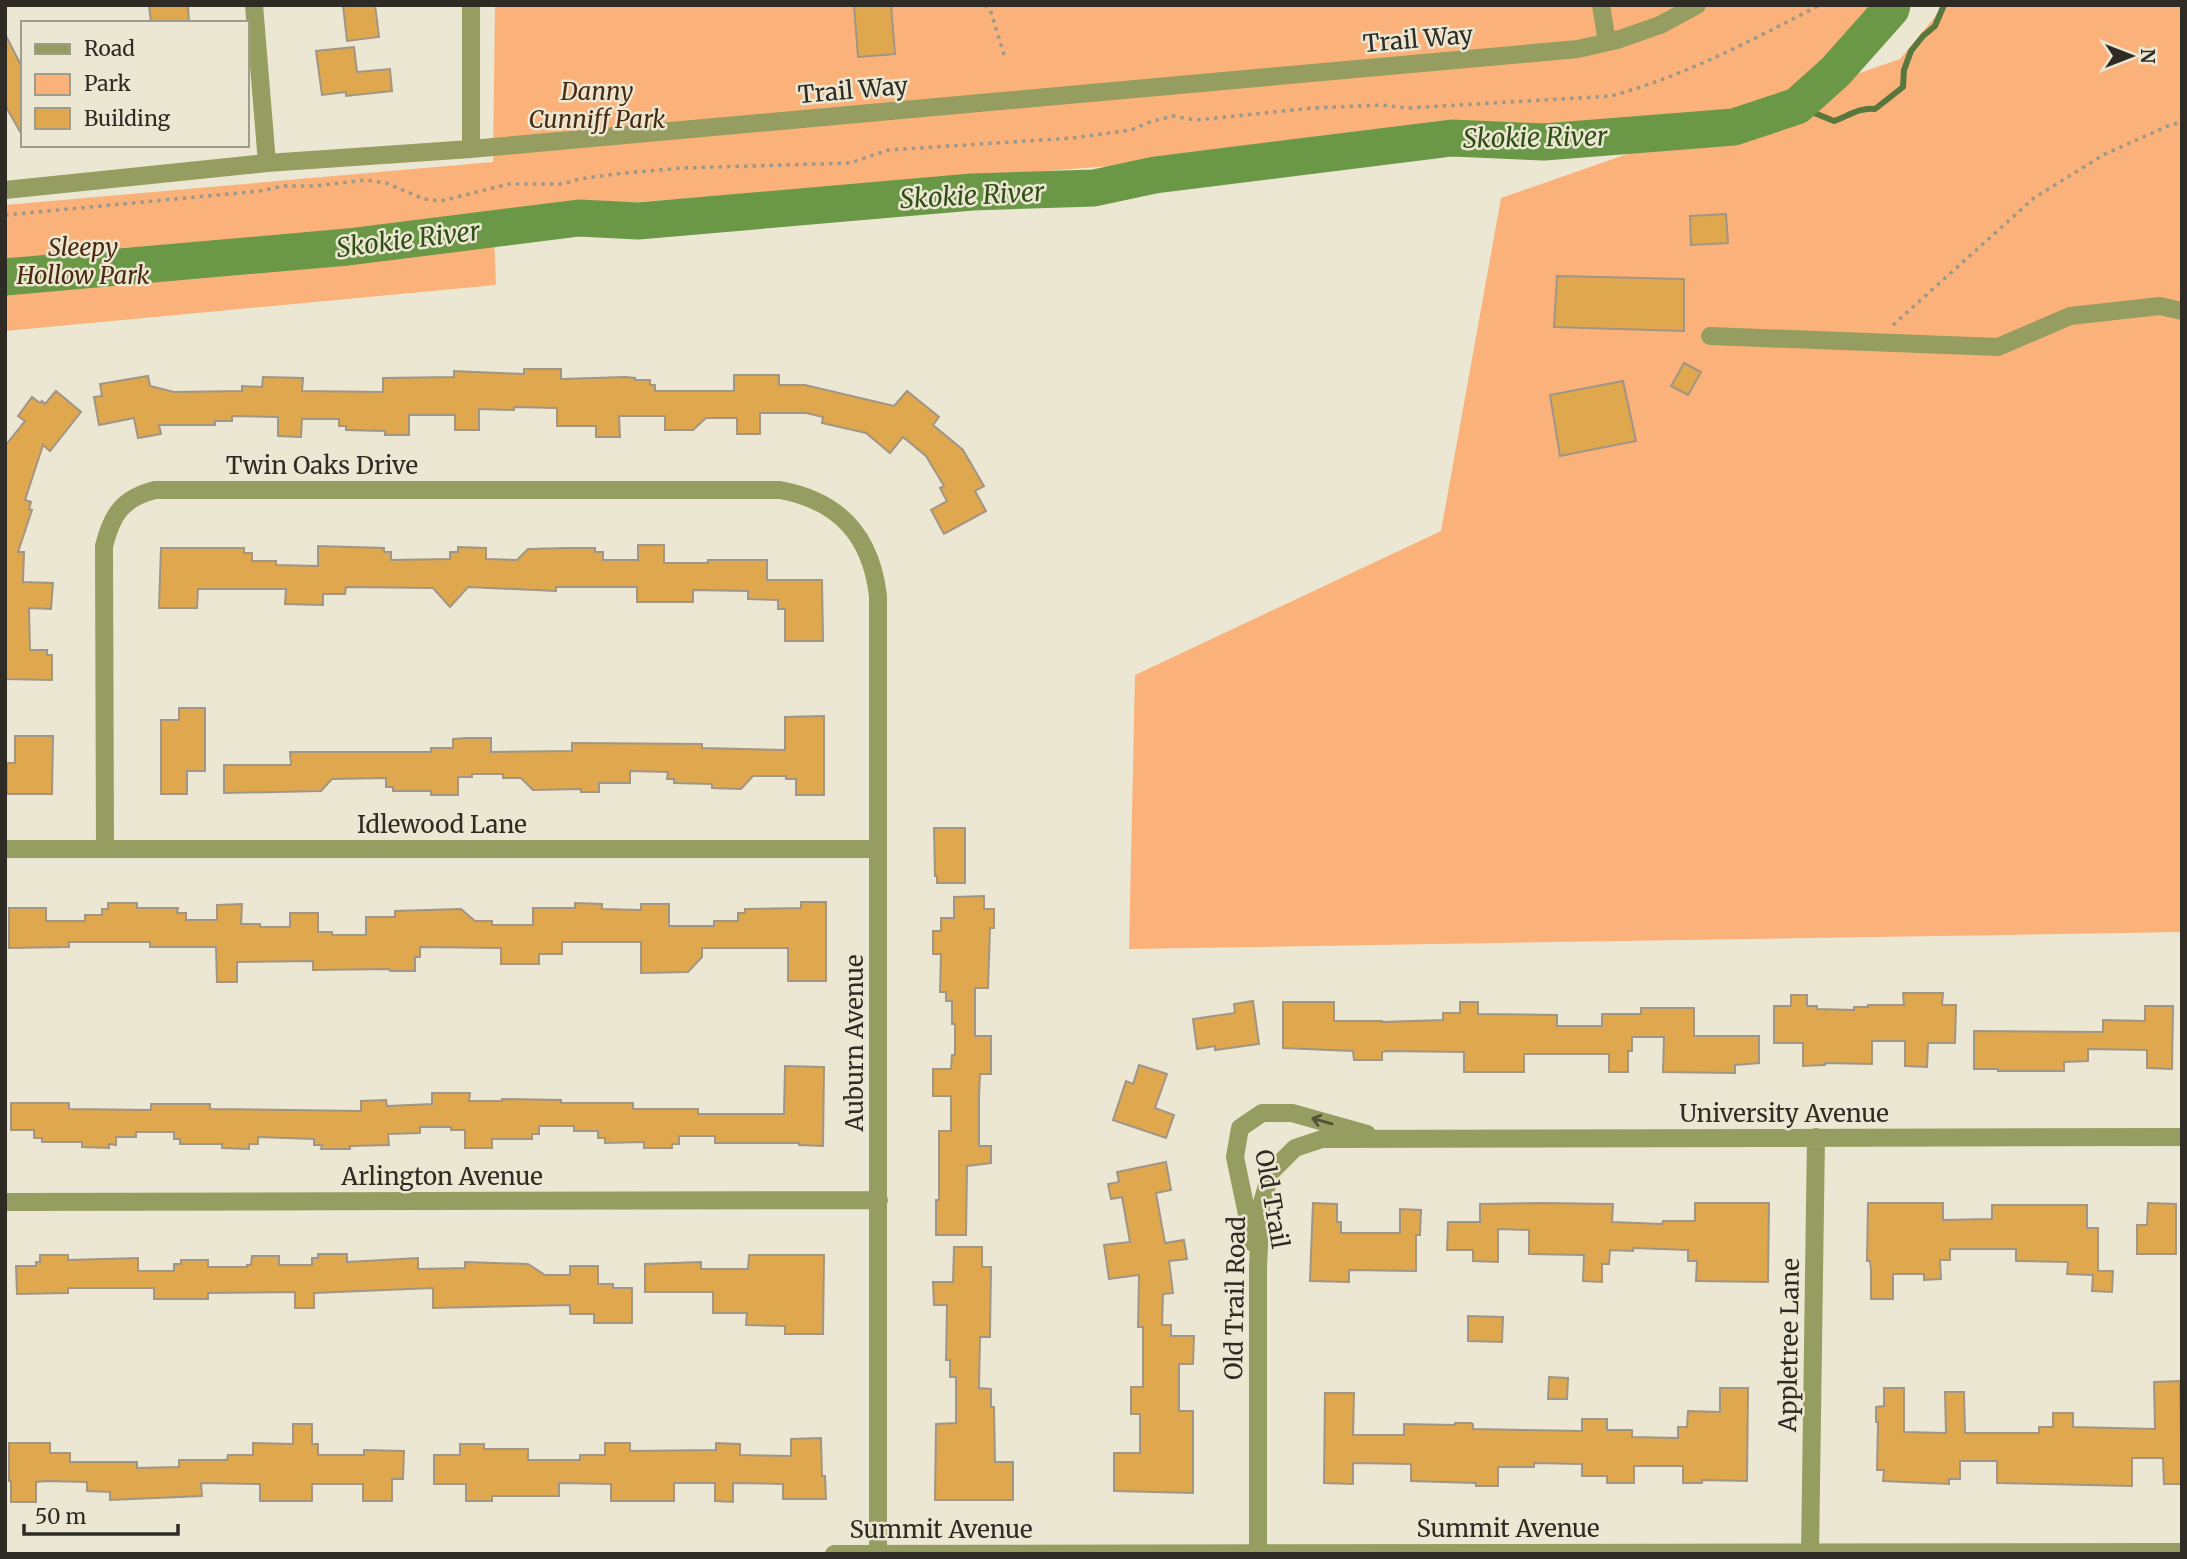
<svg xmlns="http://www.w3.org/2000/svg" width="2187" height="1559" viewBox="0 0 2187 1559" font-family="Merriweather,serif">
	<rect width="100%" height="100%" fill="#ece7d2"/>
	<path fill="#fbb27a" d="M495,5H1872L1803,86L1705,121L493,213L496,285L5,331V205L493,162Z
		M1945,5H2182V932L1129,949L1135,675L1441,531L1501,198L1900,59Z"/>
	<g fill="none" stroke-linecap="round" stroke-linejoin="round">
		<path stroke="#58773c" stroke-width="6" d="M1797,106L1834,121C1848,116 1860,107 1875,109L1903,87L1904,70L1911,51L1923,36L1935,26L1944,5"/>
		<path stroke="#6a9846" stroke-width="37" d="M5,277L348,247L579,218L638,221L972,192L1094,188L1155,175L1452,138L1544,142L1734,127L1797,106L1835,72L1891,9L1892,5"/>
	</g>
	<path fill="#dfa84f" stroke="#a19585" stroke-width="2" d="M149,5H188L189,23H151Z
		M343,5H375L379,37L347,41Z
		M854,5H891L895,54L858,57Z
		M5,34L23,69V137L5,105Z
		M354,47L357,72L390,69L392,91L346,96V92L322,95L316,51Z
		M1726,214L1728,243L1691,245L1690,216Z
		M1557,276L1684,279V331L1554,327Z
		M1684,363L1701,372L1688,395L1671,386Z
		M524,369H561V379L625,377L635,378V380H650V385H655V391H734V375H779V385H805L894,406L907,391L939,417L933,425L963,450L984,486L975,491L986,511L944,534L931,510L947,501L940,488L944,486L926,456L903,437L890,453L866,433L822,423L823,417L806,413H760V434H737V418H706L693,430H665V416H619L620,437H596V426H557V408L514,407V410L479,409V430H455V415H409V435H385V431L346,430V426H339V419H302L301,437L278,436V417L232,416V421H215V425H159L161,434L138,438L134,418L99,425L94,397L102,396L100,384L148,376L150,386L174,392L242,391V386L262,387L263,377L303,378L302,391L383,392V378L454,377V371L524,374Z
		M1623,381L1636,441L1560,456L1550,395Z
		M56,391L81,412L50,451L43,445L25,500L31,502L29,509L32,510L18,552H24L23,582L53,583L51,609L29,608L30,650H47V655H52V680L5,679V446L25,421L18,416L32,397L40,403L42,401L45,404Z
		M638,545H664V563H708V560H767V580H822L823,641H785V609H778V600L748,599V591L693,590V602H637V587H556V591L468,587L450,607L433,588L346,587L345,594H323V605L285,604L286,589H198L197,608H159L161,548H244V553H252V561H276V565L318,566V546L384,548V552H391V560L450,559V552H458V547L486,548V559L517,560L528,549L567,548H595V552H603V560H638Z
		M179,708H205V771H187V794H161V720H179Z
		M824,716V795H796V779H786V776H753L741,789L712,788V784L674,783V779H667L668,772L630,771V783H599V792H581V789L533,790L521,778H503V774H472V777H458V795H431V791H393V787H386V778L332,779L321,791L224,793V765H291L290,752H431V748H453V739L467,738H491V752L572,751V743L702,744V748L785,750V717Z
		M15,736H53L52,794H7V763H15Z
		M934,828H965V883H937V876H935Z
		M984,896V909H994V928H990L988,988H975V1036H991V1074H980L979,1097V1146H991V1163L967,1166L966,1235H936V1200H939V1131H951V1096H933V1069H951L952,1055H955V1024H952V1001H946V992H940L941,954H933V931H941V918H954V897Z
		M801,902H826V981H788V948H702V957L688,972L641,973V942H562V954H539V964H501V948L420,947V957H415V971H390L389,969L313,970V961L237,962V982H217L216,947H150V942H69V947L9,948V908H46V921H85V915H102V909H108V903H137V908H178L177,913H186V920H217V905L242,904L241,924H260V927H290V913H318V932H332V935H366V917H395V911L461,909L475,921H492V925H533V908H575V903L602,904V909L641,910V904H669V926H714V921H738V913H745V909L801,908Z
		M1903,993H1943L1942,1005H1956L1955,1043H1928L1927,1067L1905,1066V1041H1872V1064L1825,1063V1065L1803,1066V1043H1774V1006H1791V995H1807V1006H1817V1009L1854,1010V1007H1868V1005H1904Z
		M1253,1001L1259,1044L1215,1050V1046L1197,1049L1193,1019L1235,1013L1234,1004Z
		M1283,1002H1334V1021H1382V1022L1443,1020V1013H1460V1002H1478V1014L1557,1015V1026H1602V1014H1641V1008H1694V1036H1759V1063L1735,1065V1073L1663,1072L1664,1037H1632V1051H1628V1072H1609V1054H1524V1072H1464V1052L1387,1051L1382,1052V1060H1354L1353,1051L1283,1048Z
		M2145,1006H2173L2172,1069L2147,1068V1050L2088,1049V1061L2064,1062V1071H1998V1069H1974V1031L2103,1032V1020L2145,1021Z
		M1139,1065L1167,1074L1155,1108L1174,1115L1166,1138L1113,1120L1126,1081L1133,1084Z
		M785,1066L824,1067L823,1146L799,1145V1143H715V1136H679V1144H672V1148H644V1142L605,1143V1138H598V1131H574V1126H539V1134H532V1139H492V1148H465V1130H451V1127H420V1133L388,1134L389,1145L350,1146V1149H321L322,1145H314V1139L258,1137V1144H249V1149L222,1148V1144H180V1139H174V1132H136V1137H116V1145L109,1144V1148L82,1147V1142H42V1138H34V1130H11V1103H69V1109L151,1110V1104H210V1109L361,1111V1101L386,1100L387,1106L432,1104V1093H470L469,1101H502V1099L561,1100V1103H633V1109H698V1114H784Z
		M1166,1162L1171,1190L1156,1193L1165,1243L1184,1240L1187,1259L1169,1261L1173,1293L1163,1294L1162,1325H1171V1336H1194L1193,1364H1179V1411H1193V1493L1114,1491V1453H1140V1414H1131V1387H1143V1327H1138L1139,1275L1109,1279L1104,1245L1130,1242L1122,1197L1111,1199L1108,1184L1119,1182L1117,1172Z
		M1313,1203L1337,1204V1222H1341V1233H1400V1209L1421,1210L1420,1235H1416V1271L1349,1270V1282L1310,1281Z
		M1541,1203L1613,1204L1612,1222L1662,1224L1663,1221H1695V1203H1769L1768,1282L1696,1281L1697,1261H1688V1250L1633,1248V1251L1610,1250L1609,1264H1602V1282L1583,1281L1584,1255L1529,1254V1230L1498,1229V1262L1473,1261V1250H1447L1448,1222H1480V1204Z
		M1868,1203H1943V1220L1992,1219V1205H2087V1228H2098V1271H2113L2112,1292L2092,1291L2093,1275L2067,1274L2068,1262L2016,1261V1249H1950V1260H1940L1941,1279L1924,1280V1274H1893V1299H1871V1270L1870,1261H1867Z
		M2148,1203L2176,1204V1254H2137V1225H2147Z
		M954,1247H982V1267H991L990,1337H980L979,1388L991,1389V1407H994L995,1462H1013V1500H935L936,1424L956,1423V1377H950V1360H946L947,1305H934L933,1282H953Z
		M318,1254H347V1262L418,1258V1269L465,1268V1262L528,1264L545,1275H570V1266H598V1284H613V1288H632V1323H594V1314H570V1305L433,1308V1288L314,1293V1308H295V1292L208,1293V1299H154V1288H68V1293L17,1294L16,1266H36V1262H40V1255H68V1260L138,1258V1271H174V1264H181V1260H208V1267H247V1265H251L252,1256H279V1265H312V1258H318Z
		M749,1255H824L823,1334H785V1326L746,1325L747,1313H713V1292H645V1264L701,1262V1269H748Z
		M1468,1316L1503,1317L1502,1342L1468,1341Z
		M1549,1377L1568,1378L1567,1399H1548Z
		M2180,1381L2182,1484H2164L2163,1458H2132V1486L1997,1483V1461H1960V1479H1949V1484L1883,1481L1884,1470H1877L1878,1422H1876V1407L1884,1406V1388H1904V1432L1946,1433L1945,1392H1964L1965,1433H2039V1427H2053V1413H2073V1427L2155,1429L2154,1382Z
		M1720,1388H1748L1747,1481L1702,1480V1483H1683V1466H1634V1483H1607V1476H1582V1464L1534,1463V1467H1498V1486H1476V1483L1411,1481V1464L1353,1463V1484L1324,1483L1325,1393H1354L1353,1435H1404V1424L1455,1425V1423H1471L1473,1424V1429L1582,1431V1419H1607V1430H1632V1437L1678,1438V1427H1687L1688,1411L1720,1412Z
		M293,1424H312V1444H318V1455H364V1450L404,1451L403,1479H392V1501H363V1484H312V1501H260V1484L201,1483L202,1496L110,1500V1492L87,1491V1482L47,1481L36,1482V1502H11V1481H9V1443H50V1453H70V1462H137V1468L179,1467V1460H227L228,1455H253V1443L293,1444Z
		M821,1438L822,1476H825L826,1499H783V1484L733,1483V1502L715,1501V1483H674V1501H611V1484L559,1483V1496H492V1501H466V1484H434V1455H460V1444H484V1449H528V1460H580V1455H605V1443H630V1451L716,1450V1443L740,1444V1455L791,1456V1439Z"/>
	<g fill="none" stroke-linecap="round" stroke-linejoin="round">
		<path stroke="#9d998a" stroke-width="3.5" stroke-dasharray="3.5 5" stroke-linecap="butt" d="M985,5L990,9L1005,58
			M5,215L260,191L284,186H314L366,180L386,183L424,199L441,201L509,184H562L580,179L615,174L683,168L850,163L888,150L1073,138L1131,130L1150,122L1173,116L1196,120L1313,108L1382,105L1407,108L1611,96C1687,75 1750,41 1820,5
			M1893,325L2034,198L2103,155L2170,125L2182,122"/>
		<path stroke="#959d60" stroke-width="18" d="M254,5L267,163
			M471,5V149
			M1601,5L1607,42
			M5,190L267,163L471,149L1578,49L1617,40L1660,25L1697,5
			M1710,336L1998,347L2070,316L2160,306L2182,311
			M5,849H878
			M105,849L104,546C112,514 123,498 155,490H780C840,501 871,536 878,596V1554
			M5,1202L879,1200
			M1253,1243L1235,1157L1240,1128L1262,1113H1292L1367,1134
			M834,1554L2182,1552
			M1258,1554V1266L1261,1206L1271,1172L1295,1148L1322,1139L2182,1137
			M1810,1554L1816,1137"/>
	</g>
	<defs><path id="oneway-shaft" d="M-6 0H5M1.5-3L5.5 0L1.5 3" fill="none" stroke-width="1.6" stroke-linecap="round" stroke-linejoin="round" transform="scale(1.75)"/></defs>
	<use stroke="#515339" href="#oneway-shaft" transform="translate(1322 1121) rotate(-164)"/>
	<g text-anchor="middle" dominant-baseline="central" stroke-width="5" stroke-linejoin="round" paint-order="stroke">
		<g font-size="24" fill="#2d2b24" stroke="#ece7d2">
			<text transform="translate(1418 39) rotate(-5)">Trail Way</text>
			<text transform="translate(853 90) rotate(-5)">Trail Way</text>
			<text x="322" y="465">Twin Oaks Drive</text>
			<text x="442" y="824">Idlewood Lane</text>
			<text transform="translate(854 1043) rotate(-90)">Auburn Avenue</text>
			<text x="1784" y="1113">University Avenue</text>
			<text x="442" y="1176">Arlington Avenue</text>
			<text transform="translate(1272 1199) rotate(80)">Old Trail</text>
			<text transform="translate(1235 1298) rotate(-89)">Old Trail Road</text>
			<text transform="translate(1789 1345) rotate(-89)">Appletree Lane</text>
			<text x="1508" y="1528">Summit Avenue</text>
			<text x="941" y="1529">Summit Avenue</text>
		</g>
		<g font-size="24" font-style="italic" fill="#49290f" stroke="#ece7d2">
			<text x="597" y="91">Danny<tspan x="597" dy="28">Cunniff Park</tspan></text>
			<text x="83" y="247">Sleepy<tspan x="83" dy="28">Hollow Park</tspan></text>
		</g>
		<g font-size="26" font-style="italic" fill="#304f16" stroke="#ece7d2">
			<text transform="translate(1535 137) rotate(-1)">Skokie River</text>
			<text transform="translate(972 195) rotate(-3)">Skokie River</text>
			<text transform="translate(408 239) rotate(-7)">Skokie River</text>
		</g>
	</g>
	<rect width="2187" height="1559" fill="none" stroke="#2d2b24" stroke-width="14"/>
	<rect x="21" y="21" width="228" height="126" fill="#ece7d2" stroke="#a09c8c" stroke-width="2"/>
	<rect x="35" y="44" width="35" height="10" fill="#959d60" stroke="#a09c8c" stroke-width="2"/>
	<text x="84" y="56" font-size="21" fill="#2d2b24">Road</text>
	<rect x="35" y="74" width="35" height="21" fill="#fbb27a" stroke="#a09c8c" stroke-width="2"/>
	<text x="84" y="91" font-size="21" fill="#2d2b24">Park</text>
	<rect x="35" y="108" width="35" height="21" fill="#dfa84f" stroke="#a09c8c" stroke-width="2"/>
	<text x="84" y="126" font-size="21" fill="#2d2b24">Building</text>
	<g transform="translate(2131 56) rotate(90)" stroke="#ece7d2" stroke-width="5" paint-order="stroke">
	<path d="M0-5L12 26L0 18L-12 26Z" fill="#2d2b24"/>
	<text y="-10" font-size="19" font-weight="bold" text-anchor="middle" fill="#2d2b24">N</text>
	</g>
	<path d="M24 1524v10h154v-10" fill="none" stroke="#2d2b24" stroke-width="3.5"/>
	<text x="35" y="1524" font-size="21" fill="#2d2b24" stroke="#ece7d2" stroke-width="5" paint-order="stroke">50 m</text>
</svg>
